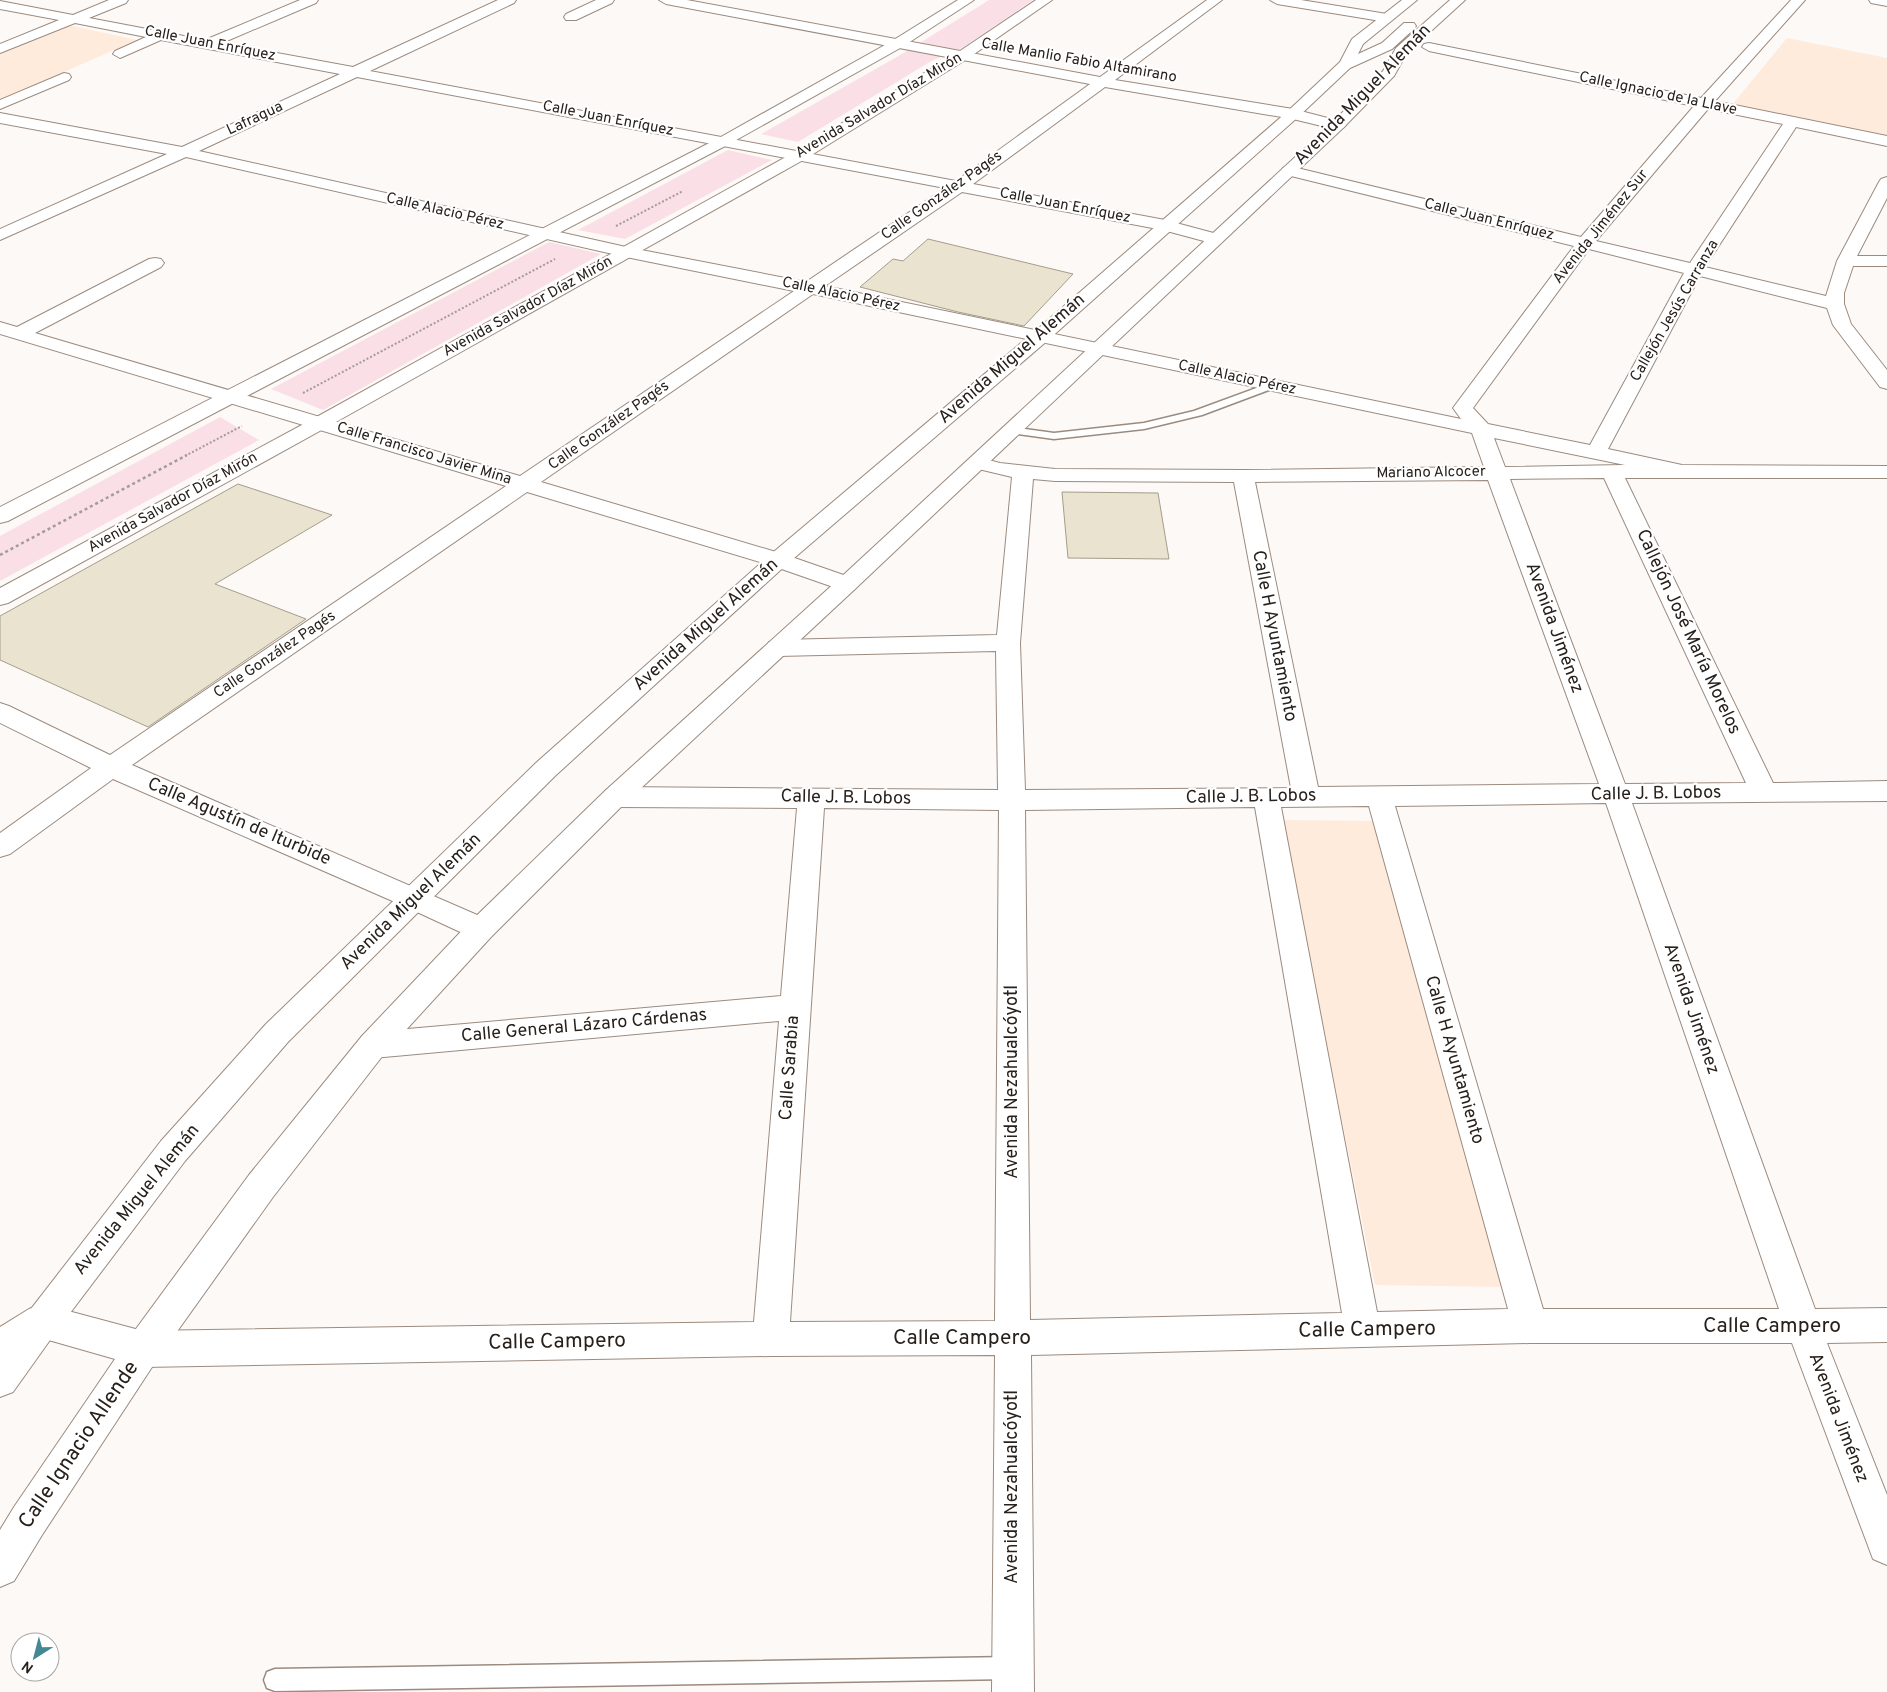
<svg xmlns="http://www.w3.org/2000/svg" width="1887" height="1692" viewBox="0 0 1887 1692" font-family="Overpass,sans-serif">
	<rect width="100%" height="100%" fill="#fdf9f7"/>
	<path fill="#ffebdc" d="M68,25L137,40L0,100V54Z
		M1787,38L1887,58V138L1731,106Z
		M1282,820L1381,821L1503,1287L1375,1285Z"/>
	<path fill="#fbdfe6" d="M989,0H1033L959,50L933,60L798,142L761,134L902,54Z
		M728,150L772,160L625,239L578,230Z
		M549,242L601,254L323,410L271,389Z
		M220,417L259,440L0,581V536Z"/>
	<path fill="#eae3d0" stroke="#a49d8b" d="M928,239L1073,274L1024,326L958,312L860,287L893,259L903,261Z
		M238,484L332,515L215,584L306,619L148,727L0,660V616Z
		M1062,492L1158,493L1169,559L1068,558Z"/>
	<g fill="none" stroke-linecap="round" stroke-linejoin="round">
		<g stroke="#9b8b7f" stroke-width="3">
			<path id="service" d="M1273,382L1278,385L1277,387L1202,415L1144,429L1054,439L1011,433L1005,430L1011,427L1054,433L1144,423L1194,411Z
				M1011,1657L1019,1660L1022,1668L1019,1676L1011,1679L275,1691L267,1688L264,1680L267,1672L275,1669Z"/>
		</g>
		<g stroke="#9b8b7f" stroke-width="2">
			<path id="minor" d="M109,0H128L126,3L89,18L205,40L300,0H318L316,3L222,43L353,67L498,0H516L514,3L370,71L956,181L1090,84L666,4L659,0H687L1100,77L1207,0H1222L1115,80L1293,109L1343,122L1346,125L1343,128L1338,130L1293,119L1105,87L973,184L1165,220L1221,235L1224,239L1221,243L1215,244L1163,230L962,192L825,286L1461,419L1453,408L1574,246L1283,174L1281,171L1283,168L1289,166L1581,237L1694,106L1429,51L1422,47L1424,44L1429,43L1701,98L1791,0H1805L1715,101L1887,136V146L1796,127L1705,267L1826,296L1837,261L1879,182L1881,179L1887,177V198L1857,256H1887V266H1853L1844,293V304L1851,324L1887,370V389L1880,387L1833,325L1827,308L1700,276L1608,449L1682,465L1887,466V478H1625L1773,783L1887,781V801L1632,803L1815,1309L1887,1308V1342L1827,1343L1887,1495V1565L1873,1559L1792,1343H1530L1031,1355L1034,1692H992L995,1355L771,1356L143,1367L45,1339L13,1359L0,1365V1327L29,1309L42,1304L143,1331L754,1322L779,1021L373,1058L362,1054L358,1045L362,1036L373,1032L781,996L797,808L615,807L606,804L602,797L606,790L615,787L998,790L996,651L778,656L769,654L766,648L769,642L778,640L997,635L1012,477L970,467L967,463L970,459L977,457L1000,463L1055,469L1243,470L1484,467L1472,433L813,294L541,482L786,555L855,579L859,584L855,589L847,591L839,589L770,565L527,492L132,765L491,921L495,929L491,937L481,940L471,937L404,906L113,779L10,854L0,857V833L91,768L0,723V703L9,706L110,755L506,486L0,334V322L17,327L149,259L155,258L161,259L164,263L161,267L35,333L520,476L794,291L626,257L186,157L0,240V229L167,154L0,123V113L182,147L340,74L161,40L120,58L113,54L115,51L146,37L75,23L0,53V44L59,20L0,9V1L73,15ZM357,77L945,188L806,282L626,247L199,151ZM1708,109L1783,124L1690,263L1596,241ZM1589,249L1684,273L1590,445L1488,424L1473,408ZM1494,438L1625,465L1505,467ZM1604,478L1746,783L1625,784L1510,479ZM1033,479L1055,481L1234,482L1291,788L1025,790L1020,643ZM1488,480L1599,784L1318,787L1255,482ZM1606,803L1779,1309H1543L1395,806ZM1369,806L1508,1309L1377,1312L1281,807ZM1255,807L1342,1313L1030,1320L1025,810ZM824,808L999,810L995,1321L790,1322Z
				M596,0H614L612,3L576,20H566L564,17L566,14Z
				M1270,0H1301L1387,14L1394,18L1387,22L1277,4Z
				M1869,0H1887V6L1871,3Z
				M64,73L69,74L71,77L69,80L0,109V100Z"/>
		</g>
		<g stroke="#9b8b7f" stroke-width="2">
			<path id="secondary" d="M958,0H974L902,47L729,144L8,521L0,523V507L719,138L892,41Z
				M1036,0H1052L967,59L805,159L327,427L8,603L0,605V588L313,419L793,153L957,53Z"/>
		</g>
		<g stroke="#9b8b7f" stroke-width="2">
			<path id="primary" d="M1402,0H1417L1363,44L1358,54L1382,43L1404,23H1414L1416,26L1414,29L1392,49L1350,68L1298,117L1047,341L786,565L555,776L288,1042L185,1161L55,1333L13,1392L0,1397V1349L161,1141L266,1024L537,762L770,555L1033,333L1288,111L1340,62L1352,39Z
				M1450,0H1465L1407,53L1394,76L1343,128L855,589L624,804L491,937L384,1054L273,1197L156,1361L42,1535L14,1581L0,1587V1530L14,1507L130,1337L249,1175L362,1036L471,921L606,790L839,579L1333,122L1383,71L1396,48Z"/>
		</g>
		<path stroke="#a29c99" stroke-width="2" stroke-dasharray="2 2" stroke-linecap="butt" d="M616,226L683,191
			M303,393L555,259
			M185,456L242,426"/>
		<path stroke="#a29c99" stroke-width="2.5" stroke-dasharray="3 3" stroke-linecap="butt" d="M0,555L187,455"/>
		<use href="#service" fill="#fff" fill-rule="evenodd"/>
		<use href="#minor" fill="#fff" fill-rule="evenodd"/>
		<use href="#secondary" fill="#fff" fill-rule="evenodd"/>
		<use href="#primary" fill="#fff" fill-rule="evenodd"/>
	</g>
	<g text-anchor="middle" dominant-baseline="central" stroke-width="4.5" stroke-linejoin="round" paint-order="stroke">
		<g font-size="15" fill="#27201b" stroke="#fff">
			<text transform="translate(210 44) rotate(11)">Calle Juan Enríquez</text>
			<text transform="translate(1079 61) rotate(10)">Calle Manlio Fabio Altamirano</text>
			<text transform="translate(1658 94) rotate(12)">Calle Ignacio de la Llave</text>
			<text transform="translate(879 106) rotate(-31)">Avenida Salvador Díaz Mirón</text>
			<text transform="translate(255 119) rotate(-25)">Lafragua</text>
			<text transform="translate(608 119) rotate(11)">Calle Juan Enríquez</text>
			<text transform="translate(942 196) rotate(-35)">Calle González Pagés</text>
			<text transform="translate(1065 206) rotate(11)">Calle Juan Enríquez</text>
			<text transform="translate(445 212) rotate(13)">Calle Alacio Pérez</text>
			<text transform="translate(1489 220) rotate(14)">Calle Juan Enríquez</text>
			<text transform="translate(1601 227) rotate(-51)">Avenida Jiménez Sur</text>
			<text transform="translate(841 295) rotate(12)">Calle Alacio Pérez</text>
			<text transform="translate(528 307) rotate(-29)">Avenida Salvador Díaz Mirón</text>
			<text transform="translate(1675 311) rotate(-60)">Callejón Jesús Carranza</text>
			<text transform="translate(1237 378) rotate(12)">Calle Alacio Pérez</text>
			<text transform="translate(609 426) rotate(-35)">Calle González Pagés</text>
			<text transform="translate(424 454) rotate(17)">Calle Francisco Javier Mina</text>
			<text transform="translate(1431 473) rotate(-1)">Mariano Alcocer</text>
			<text transform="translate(173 503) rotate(-29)">Avenida Salvador Díaz Mirón</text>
			<text transform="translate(275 655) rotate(-34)">Calle González Pagés</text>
		</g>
		<g font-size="18" fill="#27201b" stroke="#fff">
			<text transform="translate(1363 95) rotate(-46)">Avenida Miguel Alemán</text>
			<text transform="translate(1012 359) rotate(-41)">Avenida Miguel Alemán</text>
			<text transform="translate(706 625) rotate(-42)">Avenida Miguel Alemán</text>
			<text transform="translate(1554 628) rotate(70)">Avenida Jiménez</text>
			<text transform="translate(1688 632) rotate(65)">Callejón José María Morelos</text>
			<text transform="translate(1274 636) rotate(79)">Calle H Ayuntamiento</text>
			<text transform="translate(1656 794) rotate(-1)">Calle J. B. Lobos</text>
			<text transform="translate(1251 797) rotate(-1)">Calle J. B. Lobos</text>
			<text transform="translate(846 798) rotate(1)">Calle J. B. Lobos</text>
			<text transform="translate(239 822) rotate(23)">Calle Agustín de Iturbide</text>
			<text transform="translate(411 902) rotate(-44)">Avenida Miguel Alemán</text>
			<text transform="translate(1691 1009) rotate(71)">Avenida Jiménez</text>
			<text transform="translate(584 1026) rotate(-5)">Calle General Lázaro Cárdenas</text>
			<text transform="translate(1454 1060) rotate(74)">Calle H Ayuntamiento</text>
			<text transform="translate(790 1068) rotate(-86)">Calle Sarabia</text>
			<text transform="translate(1012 1082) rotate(-90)">Avenida Nezahualcóyotl</text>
			<text transform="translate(137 1200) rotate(-51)">Avenida Miguel Alemán</text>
			<text transform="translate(1838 1418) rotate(69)">Avenida Jiménez</text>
			<text transform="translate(1012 1487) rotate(-90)">Avenida Nezahualcóyotl</text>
		</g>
		<g font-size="21" fill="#27201b" stroke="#fff">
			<text x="1772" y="1326">Calle Campero</text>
			<text transform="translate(1367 1330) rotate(-1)">Calle Campero</text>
			<text x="962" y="1338">Calle Campero</text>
			<text transform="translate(557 1342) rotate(-1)">Calle Campero</text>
			<text transform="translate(79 1445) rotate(-56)">Calle Ignacio Allende</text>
		</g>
	</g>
	<g transform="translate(35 1657) rotate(216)"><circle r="24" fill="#ffffff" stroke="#a9a6a4"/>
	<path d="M0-4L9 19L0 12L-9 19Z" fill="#438993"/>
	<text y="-8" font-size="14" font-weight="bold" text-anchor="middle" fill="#27201b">N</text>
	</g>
</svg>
